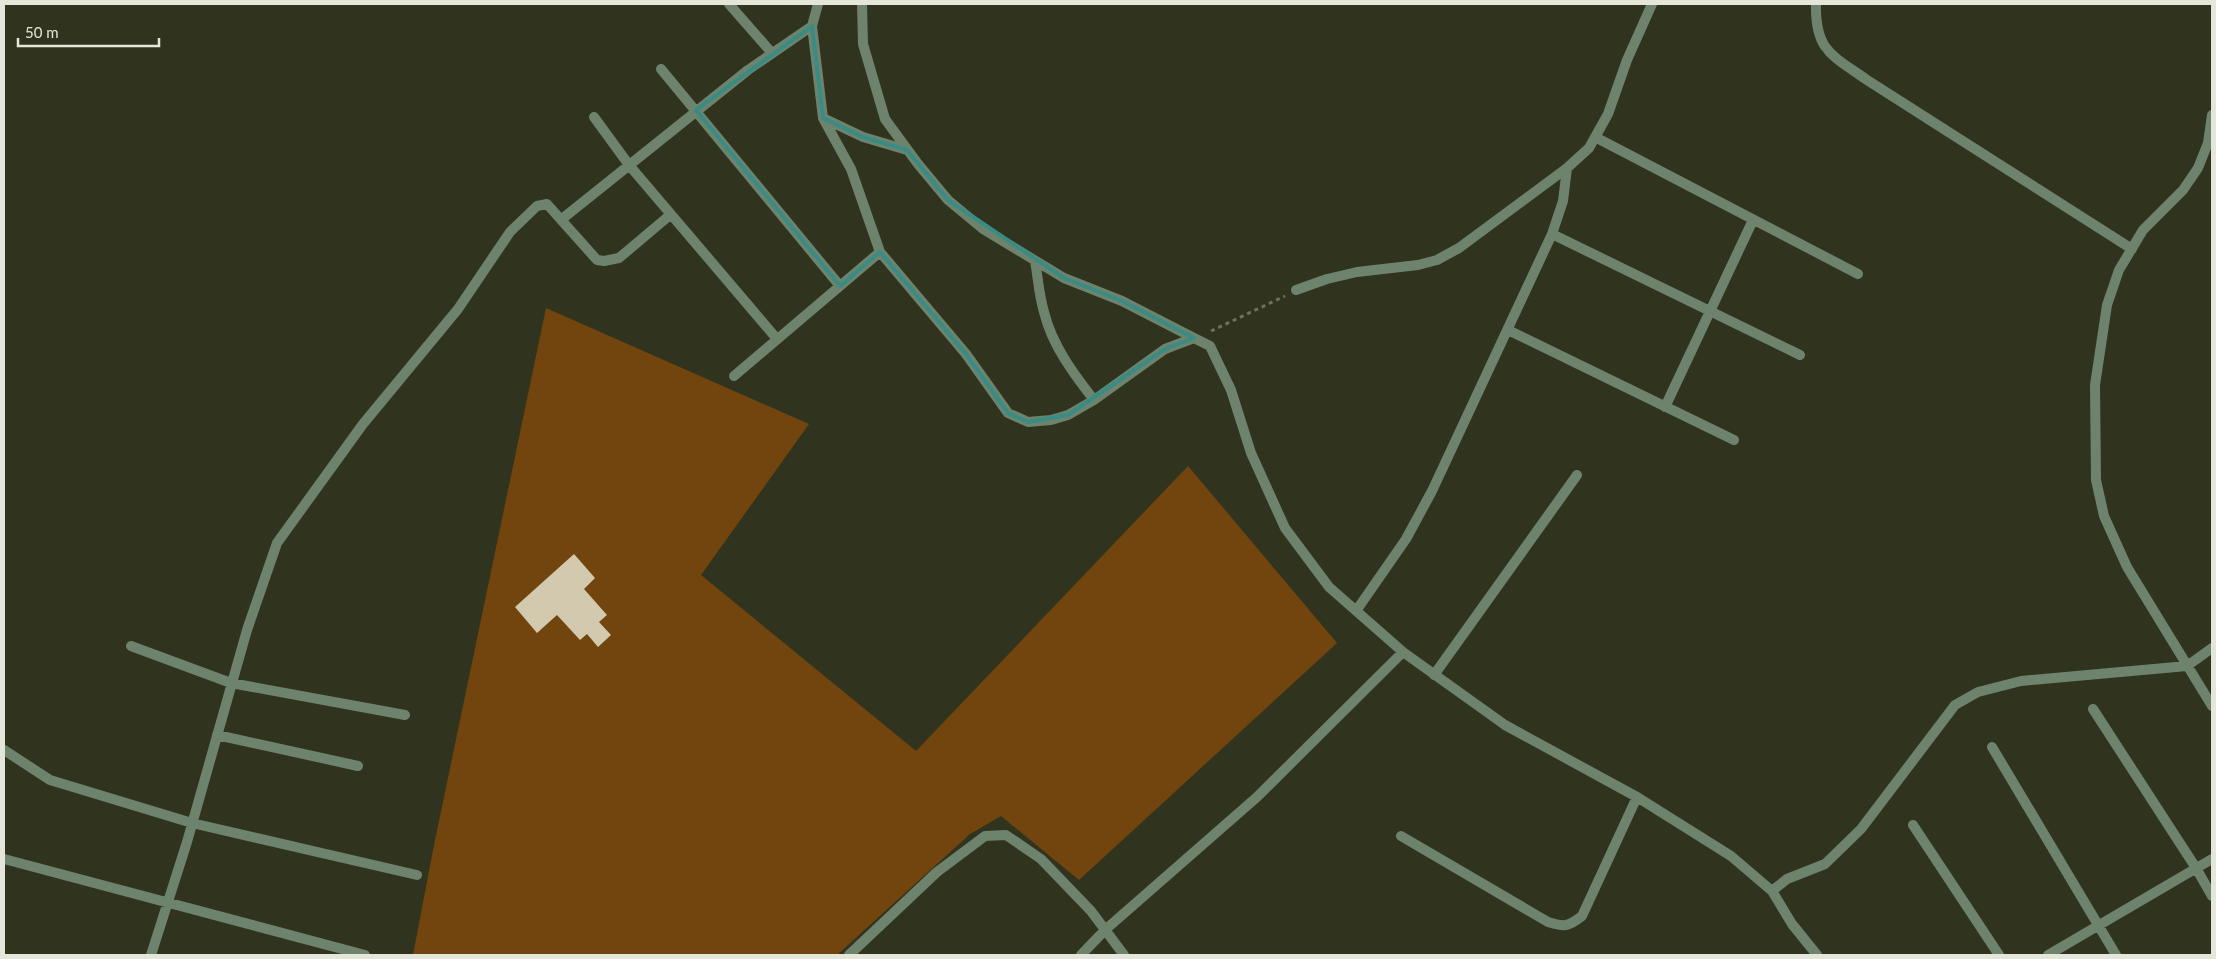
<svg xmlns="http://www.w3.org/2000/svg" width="2216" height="959" viewBox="0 0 2216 959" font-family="Lato,sans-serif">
	<rect width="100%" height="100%" fill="#30341e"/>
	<path fill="#73450e" d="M546,308L809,424L701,575L916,751L1188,466L1337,643L1079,880L1001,816L970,834L837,955H413L434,845Z"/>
	<path fill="#d2c9af" d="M574,554L595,578L584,589L607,615L599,622L611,635L598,647L587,634L580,640L557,615L537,633L515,607Z"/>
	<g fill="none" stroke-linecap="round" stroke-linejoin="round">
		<path stroke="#6e715f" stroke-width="3" stroke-dasharray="4 4" stroke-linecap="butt" d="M1211,331L1285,296"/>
		<path stroke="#6e836d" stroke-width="10" d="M1434,675L1577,475"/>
		<path stroke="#6e836d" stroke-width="10" d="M729,4L771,52
			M818,4L812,26L823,118L851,169L880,252L966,354L1008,413L1028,422L1051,420L1068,415L1094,400L1165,349L1194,338L1210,346L1231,390L1251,453L1285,528L1329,587L1403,652L1505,725L1637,797L1731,856L1772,891L1792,924L1817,955
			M862,4L863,44L885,119L918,164L948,200L983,229L1064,278L1122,301L1194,338
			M1816,4C1815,51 1832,55 1867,80L2132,249
			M661,69L840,286
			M2212,115L2208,143L2198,168L2183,190L2143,230L2119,270L2107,305L2095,385L2096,480L2104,516L2127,567L2212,706
			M594,117L629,165L777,339
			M823,118L863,137L907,150
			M1595,137L1858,274
			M562,219L748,70L812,26
			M1552,234L1800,355
			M1035,261C1038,278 1039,295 1044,312C1052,345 1073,373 1094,400
			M1296,290L1327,279L1357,272L1418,265L1437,260L1459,248L1567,168L1589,148L1608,114L1627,60L1652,4
			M1508,330L1734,440
			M734,376L880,252
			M1665,407L1753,220
			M1356,611L1406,539L1432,491L1552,234L1563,201L1567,168
			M131,646L231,683L405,715
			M2093,709L2196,868L2212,896
			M217,735L358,766
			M1992,747L2116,955
			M4,750L50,780L192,823L417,875
			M1913,825L1999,955
			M1401,836L1548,922C1564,927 1568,927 1582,916L1637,797
			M4,859L365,955
			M1772,891L1787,879L1825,864L1861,829L1955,705L1978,692L2021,681L2187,666L2212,648
			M151,955L187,842L247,630L277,543L363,424L458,309L510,232L537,206L547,204L597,260L604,261L619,258L670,215
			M849,955L937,872L985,836L1006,835L1041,859L1091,911L1124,955
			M1081,955L1105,930L1257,797L1403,652
			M2048,955L2212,859"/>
	</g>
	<path fill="none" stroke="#398c83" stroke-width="4" stroke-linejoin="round" d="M812,26L823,118L863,137L907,150L948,200L1064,278L1122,301L1194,338L1165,349L1068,415L1028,422L1008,413L966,354L880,252L840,286L696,110Z"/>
	<rect width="2216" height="959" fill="none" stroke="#e3e6d9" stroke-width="10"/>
	<path d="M18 38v8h141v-8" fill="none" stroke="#e3e6d9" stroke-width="2.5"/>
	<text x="25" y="38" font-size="15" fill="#e3e6d9" stroke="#30341e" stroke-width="4" paint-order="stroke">50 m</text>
</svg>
